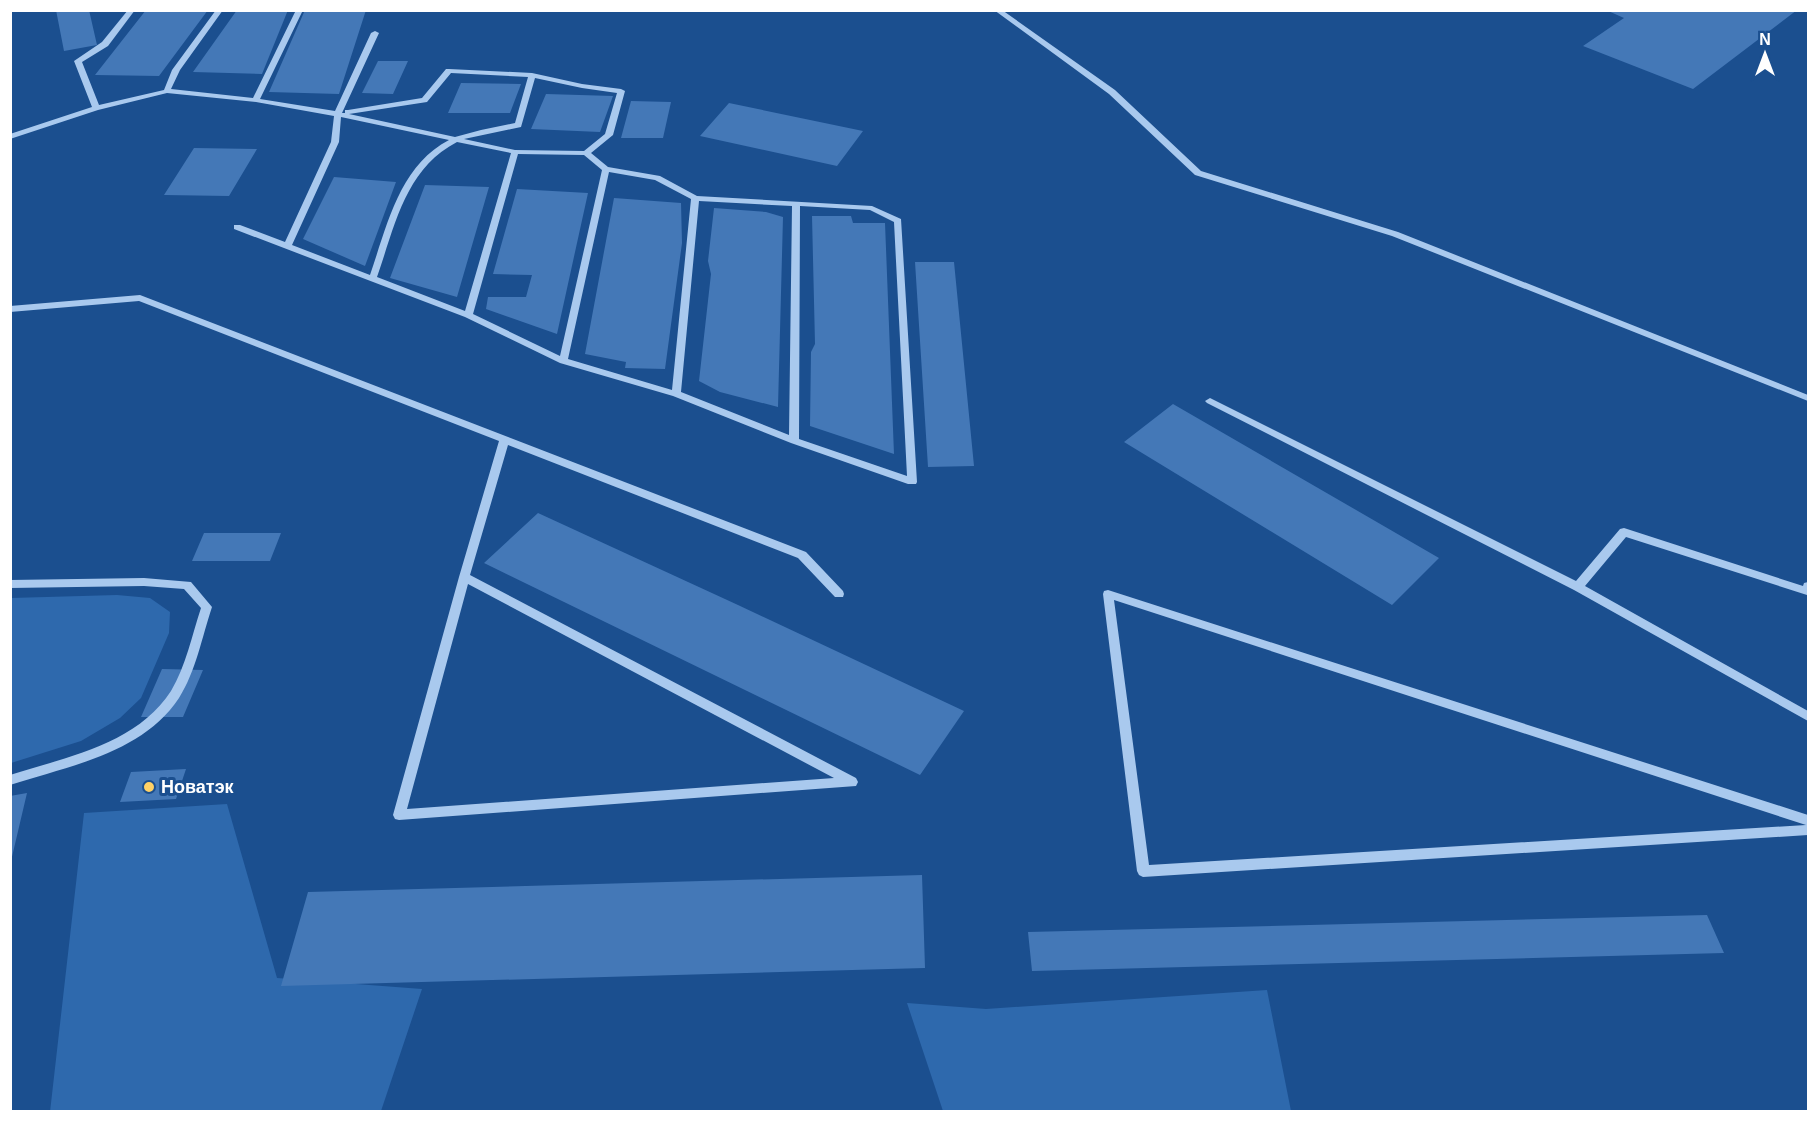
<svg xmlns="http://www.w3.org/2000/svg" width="1819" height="1122" viewBox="0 0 1819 1122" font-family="Arial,sans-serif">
	<rect width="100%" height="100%" fill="#1b4f8f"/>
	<path fill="#2e69ad" d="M117,595L150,598L170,612L169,633L141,698L120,718L81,741L11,763V598Z
		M227,804L277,978L422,989L381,1111L50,1112L84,813Z
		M1267,990L1291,1111H943L907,1003L986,1009Z"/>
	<path fill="#4478b7" d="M56,10H89L97,45L64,51Z
		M146,10H208L159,76L95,75Z
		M237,10H288L262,74L193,72Z
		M305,10H366L339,94L269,92Z
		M1606,10H1797L1693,89L1583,46L1624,18Z
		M378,61H408L393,94L362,93Z
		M461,83L521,84L510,113H448Z
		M546,94L613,96L600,132L531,129Z
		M631,101L671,102L663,138H621Z
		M729,103L863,131L837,166L700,136Z
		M194,148L257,149L229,196L164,195Z
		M334,177L396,182L365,266L303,239Z
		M425,185L489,187L457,297L390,278Z
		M517,189L588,193L557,334L486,309L488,297H526L532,275L493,274Z
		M614,198L681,203L682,243L665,369L625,368L626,362L585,354Z
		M714,208L766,212L783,217L778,407L720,392L699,381L711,274L708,261Z
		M812,216H851L853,223H885L894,454L810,426L811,352L815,344Z
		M915,262H954L974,466L928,467Z
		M1173,404L1439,558L1392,605L1124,442Z
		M538,513L738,605L964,711L920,775L484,563Z
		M204,533H281L270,561H192Z
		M162,669L203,670L183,717H141Z
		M186,769L176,799L120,802L131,772Z
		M27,793L11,861H10V796Z
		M922,875L925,968L281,986L308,892Z
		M1707,915L1724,953L1032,971L1028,932Z"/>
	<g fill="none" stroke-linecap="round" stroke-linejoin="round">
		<path fill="#a9c9ee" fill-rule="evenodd" d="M128,10H135L108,46L82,62L99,105L164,90L172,70L216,10H223L180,70L171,89L253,98L296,10H303L260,99L335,111L371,33L375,31L379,33L342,113H345V110H348L422,98L446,69H449L532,73L582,84L621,89L625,91L613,135L591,153L608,167L660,176L697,196L872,206L901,219L917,482L916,484H908L791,443L673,396L560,363L465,317L234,229V225H240L285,242L331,142L334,116L256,102L167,93L98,110L10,139V134L92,107L74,61L102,42ZM451,73L528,77L515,123L481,130L455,137L349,114L427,102ZM535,78L582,88L617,93L605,134L584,151L515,150L464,139L521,127ZM341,117L449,140C399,166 387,226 370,275L292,245L339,142ZM457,142L511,153L465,311L377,277C395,226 405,169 457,142ZM518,154L584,155L602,170L560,356L473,314ZM609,172L655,180L691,199L672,390L568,359ZM699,201L792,206L789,435L681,392ZM800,206L870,210L894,222L907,476L799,439Z
			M994,10H1002L1115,90L1201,171L1398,232L1808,395V401L1392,236L1195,175L1109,94Z
			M140,295L806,552L843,591L844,594L843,597H835L798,558L508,445L470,575L856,778L858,782L856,786L399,820L395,819L393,815L459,577L499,441L139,301L10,312V306ZM468,584L834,778L407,809Z
			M1210,398L1576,581L1620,529L1624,528L1803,586L1804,583L1808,582V595H1807L1626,537L1585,586L1808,711V721L1574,590L1207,403L1205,401Z
			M144,578L191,582L212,607C202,637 196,671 179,698C143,753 69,766 10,785V775C67,757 137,744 171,691C186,666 192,635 201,608L184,589L144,586L10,588V580Z
			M1108,590L1808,815V835L1143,877L1139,875L1137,871L1103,594L1104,591ZM1114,600L1806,825L1149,865Z"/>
	</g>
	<circle fill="#ffd166" stroke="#1b4f8f" stroke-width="2" cx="149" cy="787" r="6"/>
	<g text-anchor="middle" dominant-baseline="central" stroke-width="6" stroke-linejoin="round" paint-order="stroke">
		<g font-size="18" font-weight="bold" fill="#fff" stroke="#1b4f8f" text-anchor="start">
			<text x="161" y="787">Новатэк</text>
		</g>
	</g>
	<rect width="1819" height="1122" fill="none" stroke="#ffffff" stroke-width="24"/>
	<g transform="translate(1765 54)" stroke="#1b4f8f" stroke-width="4.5" paint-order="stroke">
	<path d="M0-4.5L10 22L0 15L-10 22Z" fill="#ffffff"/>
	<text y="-9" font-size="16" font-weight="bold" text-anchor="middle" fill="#ffffff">N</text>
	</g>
</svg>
